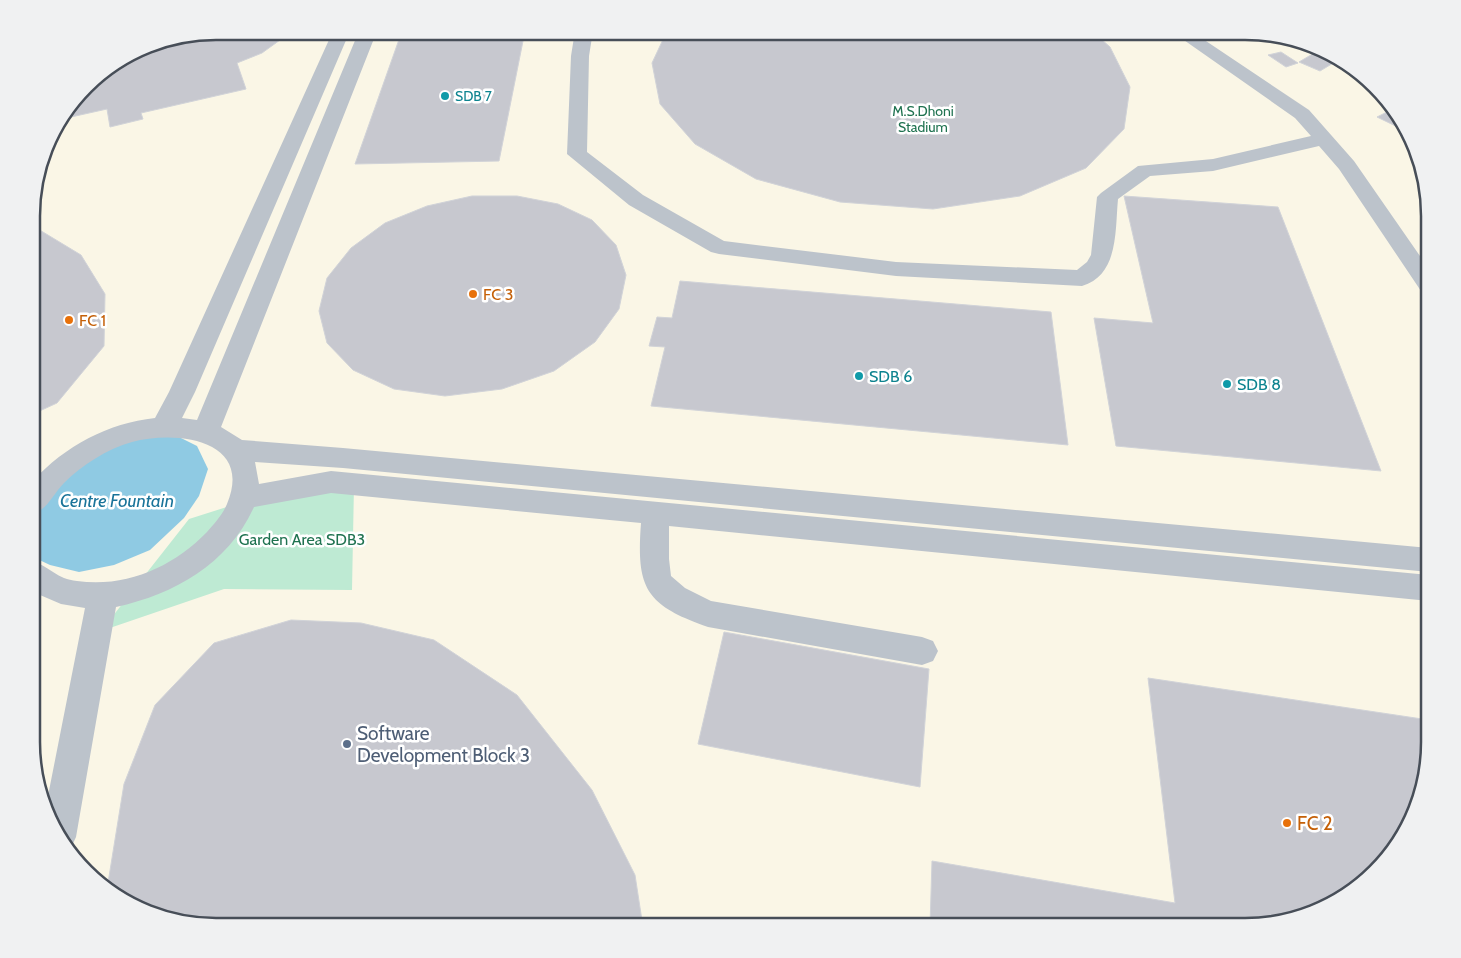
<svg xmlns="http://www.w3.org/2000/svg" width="1461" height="958" viewBox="0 0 1461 958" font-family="Cabin,sans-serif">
	<rect width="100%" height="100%" fill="#efeded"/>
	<path fill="#faf6e6" d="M216,31H1246L1304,41L1348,62L1405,124L1429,204V754L1420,801L1399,845L1337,902L1257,926L215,927L157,917L113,896L56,835L33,766V192L50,134L94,77L145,45Z"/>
	<path fill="#beead3" d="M354,485L352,590L224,589L101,631L189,519L277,491Z"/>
	<path fill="#8fcae3" d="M134,432L175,435L197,446L208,469L199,496L184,518L150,550L114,565L79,572L50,565L33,557V521L37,495Z"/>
	<path fill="#c7c8cf" stroke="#d1d3d8" d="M216,31H283L280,40L262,53L237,63L246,89L141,113L143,119L110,127L107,109L62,119L94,77L145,45Z
		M402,31H525L499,161L355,164Z
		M667,31H1092L1110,47L1130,87L1124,129L1086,168L1020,196L933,209L840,202L756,179L695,144L660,104L652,63Z
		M1321,49L1340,59L1320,71L1299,62Z
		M1281,52L1298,63L1286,67L1268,55Z
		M1387,112L1400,118L1405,124L1408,132L1377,117Z
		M472,196H517L558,204L592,220L616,245L626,275L619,309L595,342L554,371L502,389L445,396L394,389L353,370L327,343L319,311L327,278L351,248L385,223L427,206Z
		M1124,196L1278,207L1381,471L1116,446L1094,318L1153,323Z
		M33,226L81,255L105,294L104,346L57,403L33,414Z
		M680,281L1051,312L1068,445L651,406L665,347L649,346L657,317L672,318Z
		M291,620L361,623L434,640L517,695L592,790L635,875L643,927H215L157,917L113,896L107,889L124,784L155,705L214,643Z
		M724,632L929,669L920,787L698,744Z
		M1148,678L1429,720V754L1420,801L1399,845L1337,902L1257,926H930L932,861L1175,903Z"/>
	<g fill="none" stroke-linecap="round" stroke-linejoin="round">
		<path fill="#bcc3cb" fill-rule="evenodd" d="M333,31H350L195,392L182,418L197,420L359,31H377L221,427L242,440L343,448L1429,548V572L343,468L255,462L259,484L331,471L1429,575V601L669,526V559L671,576L685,588L711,601L922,637L933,641L938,651L933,661L922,665L708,627C646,605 636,589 641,523L331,493L254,507C228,564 175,594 116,607L76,837L70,850L56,835L46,806L85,608L61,604L33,592V561C50,567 57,579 77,581C126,588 173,567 207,532C214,524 223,514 227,504C254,439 176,430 132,442C107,449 82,465 64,483C53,494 48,509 33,514V481C65,446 108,423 155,418L169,392Z
			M575,31H593L589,56L587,152L643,195L724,241L896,262L1077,270L1087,262L1091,255L1097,197L1101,193L1138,166L1213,159L1311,136L1295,118L1171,31H1191L1309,110L1354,161L1429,269V294L1421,291L1339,169L1319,146L1213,171L1150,176L1118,199C1115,230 1119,275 1082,286L896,276L719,254L711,252L629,205L567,154L571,56Z"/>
	</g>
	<g fill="#0f9aa8" stroke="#fff" stroke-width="2">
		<circle cx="445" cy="96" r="5"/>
		<circle cx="859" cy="376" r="5"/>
		<circle cx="1227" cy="384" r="5"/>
	</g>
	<g fill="#e8710a" stroke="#fff" stroke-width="2">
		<circle cx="473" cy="294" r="5"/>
		<circle cx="69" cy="320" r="5"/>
		<circle cx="1287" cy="823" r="5"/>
	</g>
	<circle fill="#5c6f8a" stroke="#fff" stroke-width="2" cx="347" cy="744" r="5"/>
	<g text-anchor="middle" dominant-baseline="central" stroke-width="5" stroke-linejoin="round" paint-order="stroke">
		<g font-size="14" fill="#0d838f" stroke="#fff" text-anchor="start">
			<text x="455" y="96">SDB 7</text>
		</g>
		<g font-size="14" fill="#1f7250" stroke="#fff">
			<text x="923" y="111">M.S.Dhoni<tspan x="923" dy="16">Stadium</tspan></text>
		</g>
		<g font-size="16" fill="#c56008" stroke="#fff" text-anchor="start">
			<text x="483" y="294">FC 3</text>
			<text x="79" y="320">FC 1</text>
		</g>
		<g font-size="16" fill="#0d838f" stroke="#fff" text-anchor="start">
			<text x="869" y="376">SDB 6</text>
			<text x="1237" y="384">SDB 8</text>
		</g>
		<g font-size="16" fill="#1f7250" stroke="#fff">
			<text x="302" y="539">Garden Area SDB3</text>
		</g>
		<g font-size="18" font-style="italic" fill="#197399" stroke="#fff">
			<text x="117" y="501">Centre Fountain</text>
		</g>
		<g font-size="19" fill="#4e5e75" stroke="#fff" text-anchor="start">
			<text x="357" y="733">Software<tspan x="357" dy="22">Development Block 3</tspan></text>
		</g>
		<g font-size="19" fill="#c56008" stroke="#fff" text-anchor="start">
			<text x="1297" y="823">FC 2</text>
		</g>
	</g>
	<path d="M0 0H1461V958H0ZM216 40H1245A176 176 0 0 1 1421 216V742A176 176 0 0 1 1245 918H216A176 176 0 0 1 40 742V216A176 176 0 0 1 216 40Z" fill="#f0f1f2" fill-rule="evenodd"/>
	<path fill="none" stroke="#474e58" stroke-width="2.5" d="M216 40H1245A176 176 0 0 1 1421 216V742A176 176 0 0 1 1245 918H216A176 176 0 0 1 40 742V216A176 176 0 0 1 216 40Z"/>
</svg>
